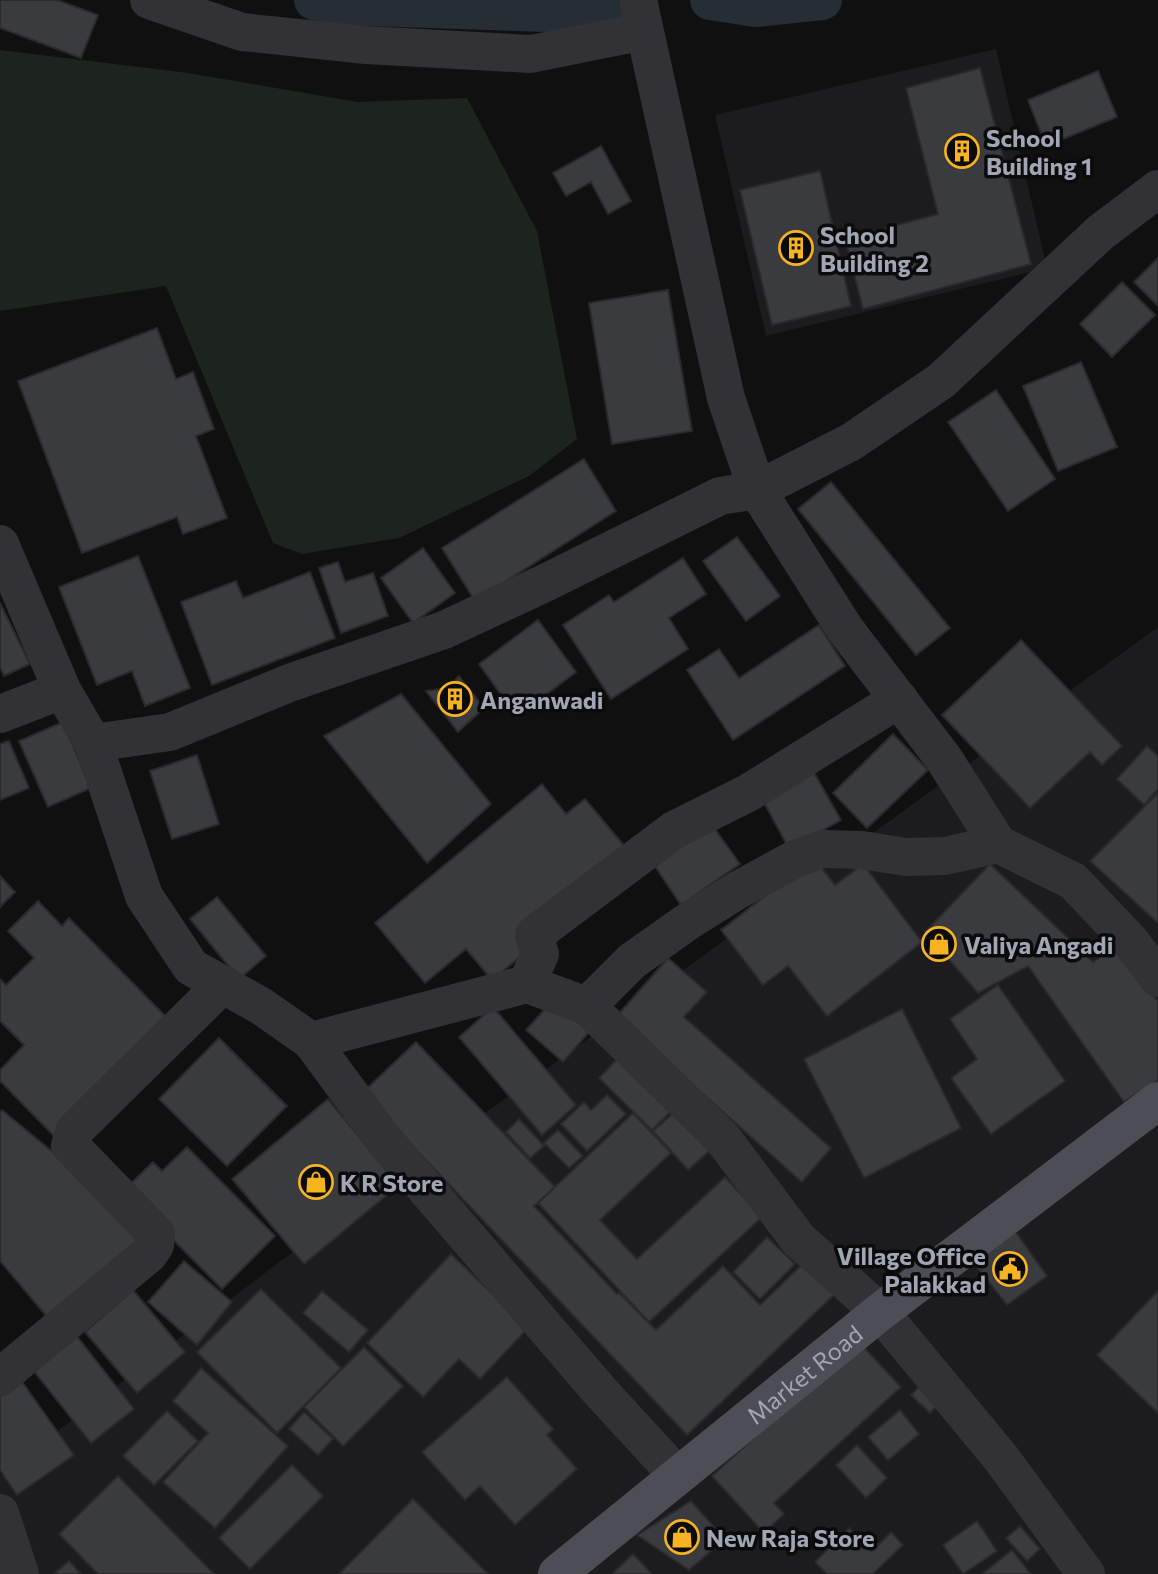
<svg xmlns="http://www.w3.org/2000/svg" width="1158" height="1574" viewBox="0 0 1158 1574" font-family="Commissioner,sans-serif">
	<rect width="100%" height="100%" fill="#101011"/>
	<path fill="#1c1c1e" d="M996,49L1047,268L766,336L715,115Z
		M1158,627V1574H0V1475L282,1260Z"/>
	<path fill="#1c241d" d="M0,50L188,73L358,102L467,98L537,231L577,439L529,476L399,538L302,554L273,543L166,286L0,311Z"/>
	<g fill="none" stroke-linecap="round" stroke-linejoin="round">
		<path stroke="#262e35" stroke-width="40" d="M314,0L342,5L606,14
			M710,0L756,7L822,0"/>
	</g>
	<path fill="#3a3b3f" stroke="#2a2a2d" stroke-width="2" d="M0,0H57L98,15L81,58L0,28Z
		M980,68L1031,264L863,309L845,239L938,214L906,88Z
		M1098,71L1117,117L1046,146L1028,100Z
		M601,146L631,201L608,214L591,182L566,196L553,173Z
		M820,171L851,306L772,325L740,190Z
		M1158,258V306L1134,282Z
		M1122,282L1155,315L1112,357L1080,324Z
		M668,290L692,431L612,444L589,303Z
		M157,328L176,379L193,372L214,429L196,436L227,518L183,534L177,517L82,553L18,381Z
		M1081,362L1117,447L1058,471L1023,386Z
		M996,390L1055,479L1008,511L948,422Z
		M584,459L616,511L475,601L442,548Z
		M831,482L950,628L916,655L798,509Z
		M737,537L780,596L746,621L703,561Z
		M423,548L455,593L413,623L381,578Z
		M138,556L190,688L145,706L132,671L97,685L59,587Z
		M683,558L706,594L669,618L688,649L611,699L563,625L609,595L614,602Z
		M338,562L345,582L373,573L388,616L341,633L319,568Z
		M310,572L335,638L212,685L181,602L236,581L243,598Z
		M0,603L30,664L4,676L0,667Z
		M538,620L576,672L517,717L479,664Z
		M819,625L845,666L733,740L687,670L719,649L739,678Z
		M1021,640L1122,746L1102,765L1090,752L1030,808L942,715Z
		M459,676L484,708L458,732L426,691L447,688Z
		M401,694L491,804L427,863L324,736Z
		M63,722L91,788L48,807L19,741Z
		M893,734L928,770L867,828L833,793Z
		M9,741L29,788L0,800V744Z
		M1147,746L1158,756V789L1144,805L1117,779Z
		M197,755L219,824L172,839L150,771Z
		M812,769L841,820L789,849L761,797Z
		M542,784L566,814L585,799L626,848L536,944L492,980L466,949L425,983L375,923Z
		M1158,793V923L1090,861Z
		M710,822L740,864L681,905L652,862Z
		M814,858L835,885L863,864L922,942L827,1016L788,966L763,985L721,930Z
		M990,864L1093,962L1114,947L1158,1001V1080L1124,1102L1028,966L978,993L925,932Z
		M0,876L15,892L0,907Z
		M217,897L266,956L239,979L190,919Z
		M38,901L62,926L69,918L173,1024L57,1139L0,1081V1070L24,1045L0,1021V979L6,985L34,958L8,931Z
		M668,958L707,992L684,1017L831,1148L802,1182L616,1017Z
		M998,985L1065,1081L991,1134L951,1078L977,1059L950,1019Z
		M553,1000L589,1032L563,1062L526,1030Z
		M493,1007L576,1105L542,1135L459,1037Z
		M902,1009L961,1128L864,1178L804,1059Z
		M219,1038L287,1106L227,1166L159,1099Z
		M416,1042L555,1187L534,1206L617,1294L619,1293L656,1330L723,1266L760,1305L808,1259L838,1291L687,1435L362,1093Z
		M623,1053L676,1106L652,1130L599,1078Z
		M607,1095L626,1114L587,1151L561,1124L584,1102L591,1110Z
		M328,1099L399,1185L304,1264L232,1179Z
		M679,1108L714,1147L688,1170L653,1131Z
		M2,1110L147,1230L53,1324L0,1261V1112Z
		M633,1113L671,1153L600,1220L637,1259L725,1177L762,1217L649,1322L538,1203Z
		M519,1119L544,1146L530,1158L506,1132Z
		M558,1130L583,1156L569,1168L544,1143Z
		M187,1147L275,1236L222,1289L124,1190L153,1162L162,1171Z
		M1013,1228L1047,1276L1007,1305L972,1261Z
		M767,1237L795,1264L760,1299L733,1272Z
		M451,1254L528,1328L480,1379L459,1359L423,1397L367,1343Z
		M184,1261L232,1302L197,1345L148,1302Z
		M261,1289L341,1368L277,1433L197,1352Z
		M133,1290L185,1352L137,1393L85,1332Z
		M322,1291L368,1330L349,1352L303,1313Z
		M1158,1291V1413L1097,1355Z
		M76,1335L134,1409L91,1443L33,1370Z
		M859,1342L901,1387L774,1503L784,1514L764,1533L712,1476Z
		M364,1347L403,1386L343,1446L304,1407Z
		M201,1368L288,1446L215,1528L163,1482L208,1433L173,1401Z
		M18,1376L74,1455L17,1495L0,1470V1389Z
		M507,1377L553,1429L547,1435L577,1469L515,1525L480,1486L465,1500L422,1452Z
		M926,1379L945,1398L930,1413L911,1395Z
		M900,1410L919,1434L888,1460L868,1437Z
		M167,1411L198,1441L154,1485L123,1456Z
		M304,1412L333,1439L318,1455L289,1429Z
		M857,1445L887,1478L866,1498L836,1465Z
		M292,1465L323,1496L250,1569L219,1538Z
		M118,1476L214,1574H98L59,1534Z
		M413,1499L488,1574H339Z
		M691,1501L725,1539L689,1570L637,1535Z
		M977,1521L997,1551L963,1574L943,1545Z
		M1020,1526L1040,1549L1027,1561L1006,1538Z
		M849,1528L872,1551L891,1532L903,1545L873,1574H827L815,1562Z
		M1012,1550L1031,1574H982Z
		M633,1554L652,1574H612Z
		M69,1561L81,1574H54Z"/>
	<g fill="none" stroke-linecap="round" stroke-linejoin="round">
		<path stroke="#313136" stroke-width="38" d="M149,0L242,32L366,45L531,54L645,31
			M638,0L726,398L757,490L845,629L944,759L998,844L1073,881L1130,941L1158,978
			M0,544L62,690L93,743L144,896L191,967L261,1006L311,1041L384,1140L599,1390L677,1475
			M0,714L62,690
			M93,743L170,732L292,682L444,630L547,582L720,496L757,490L851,442L941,381L1101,232L1158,189
			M527,984L540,954L534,935L674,830L748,793L899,699
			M587,1006L632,961L687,922L738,890L795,859L822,849L862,850L906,857L945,856L998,844
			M311,1041L527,984L587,1006L723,1139L798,1239L880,1312L1001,1458L1086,1574
			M0,1377L149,1254L155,1245L156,1234L70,1145L75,1130L223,984
			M0,1513L20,1574"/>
		<path stroke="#4d4e55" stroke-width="38" id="s1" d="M557,1574L880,1312L1158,1101"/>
	</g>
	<defs>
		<g id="building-ring" transform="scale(1.75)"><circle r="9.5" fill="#0b0b0c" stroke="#f7b322" stroke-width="1.5"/><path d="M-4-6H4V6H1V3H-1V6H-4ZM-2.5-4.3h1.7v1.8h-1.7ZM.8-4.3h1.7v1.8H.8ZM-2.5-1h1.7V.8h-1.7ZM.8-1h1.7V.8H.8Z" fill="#f7b322"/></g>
		<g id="shop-ring" transform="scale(1.75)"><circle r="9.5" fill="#0b0b0c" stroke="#f7b322" stroke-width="1.5"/><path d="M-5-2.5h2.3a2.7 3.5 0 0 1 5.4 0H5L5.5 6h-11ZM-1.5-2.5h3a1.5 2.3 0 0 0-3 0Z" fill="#f7b322"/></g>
		<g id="civic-ring" transform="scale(1.75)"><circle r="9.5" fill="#0b0b0c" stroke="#f7b322" stroke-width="1.5"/><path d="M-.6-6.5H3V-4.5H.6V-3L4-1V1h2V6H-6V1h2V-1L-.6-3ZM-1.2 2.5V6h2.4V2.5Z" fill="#f7b322"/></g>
	</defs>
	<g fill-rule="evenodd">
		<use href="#building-ring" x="962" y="151"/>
		<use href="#building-ring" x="796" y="248"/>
		<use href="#building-ring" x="455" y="699"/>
		<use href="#shop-ring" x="939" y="944"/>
		<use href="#shop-ring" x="316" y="1182"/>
		<use href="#civic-ring" x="1010" y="1269"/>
		<use href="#shop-ring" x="682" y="1537"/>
	</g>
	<g text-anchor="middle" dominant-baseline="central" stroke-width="7" stroke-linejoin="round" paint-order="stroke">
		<g font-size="24" font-weight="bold" fill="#a0a6b3" stroke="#0b0b0c" text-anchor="start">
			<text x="986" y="137">School<tspan x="986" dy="28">Building 1</tspan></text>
			<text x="820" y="234">School<tspan x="820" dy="28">Building 2</tspan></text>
			<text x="480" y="699">Anganwadi</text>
			<text x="964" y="944">Valiya Angadi</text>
			<text x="340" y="1182">K R Store</text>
			<text x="986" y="1255" text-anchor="end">Village Office<tspan x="986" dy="28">Palakkad</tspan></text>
			<text x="706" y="1537">New Raja Store</text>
		</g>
		<g font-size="24" fill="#a0a6b3" stroke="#0b0b0c">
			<text stroke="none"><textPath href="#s1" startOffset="318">Market Road</textPath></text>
		</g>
	</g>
</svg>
